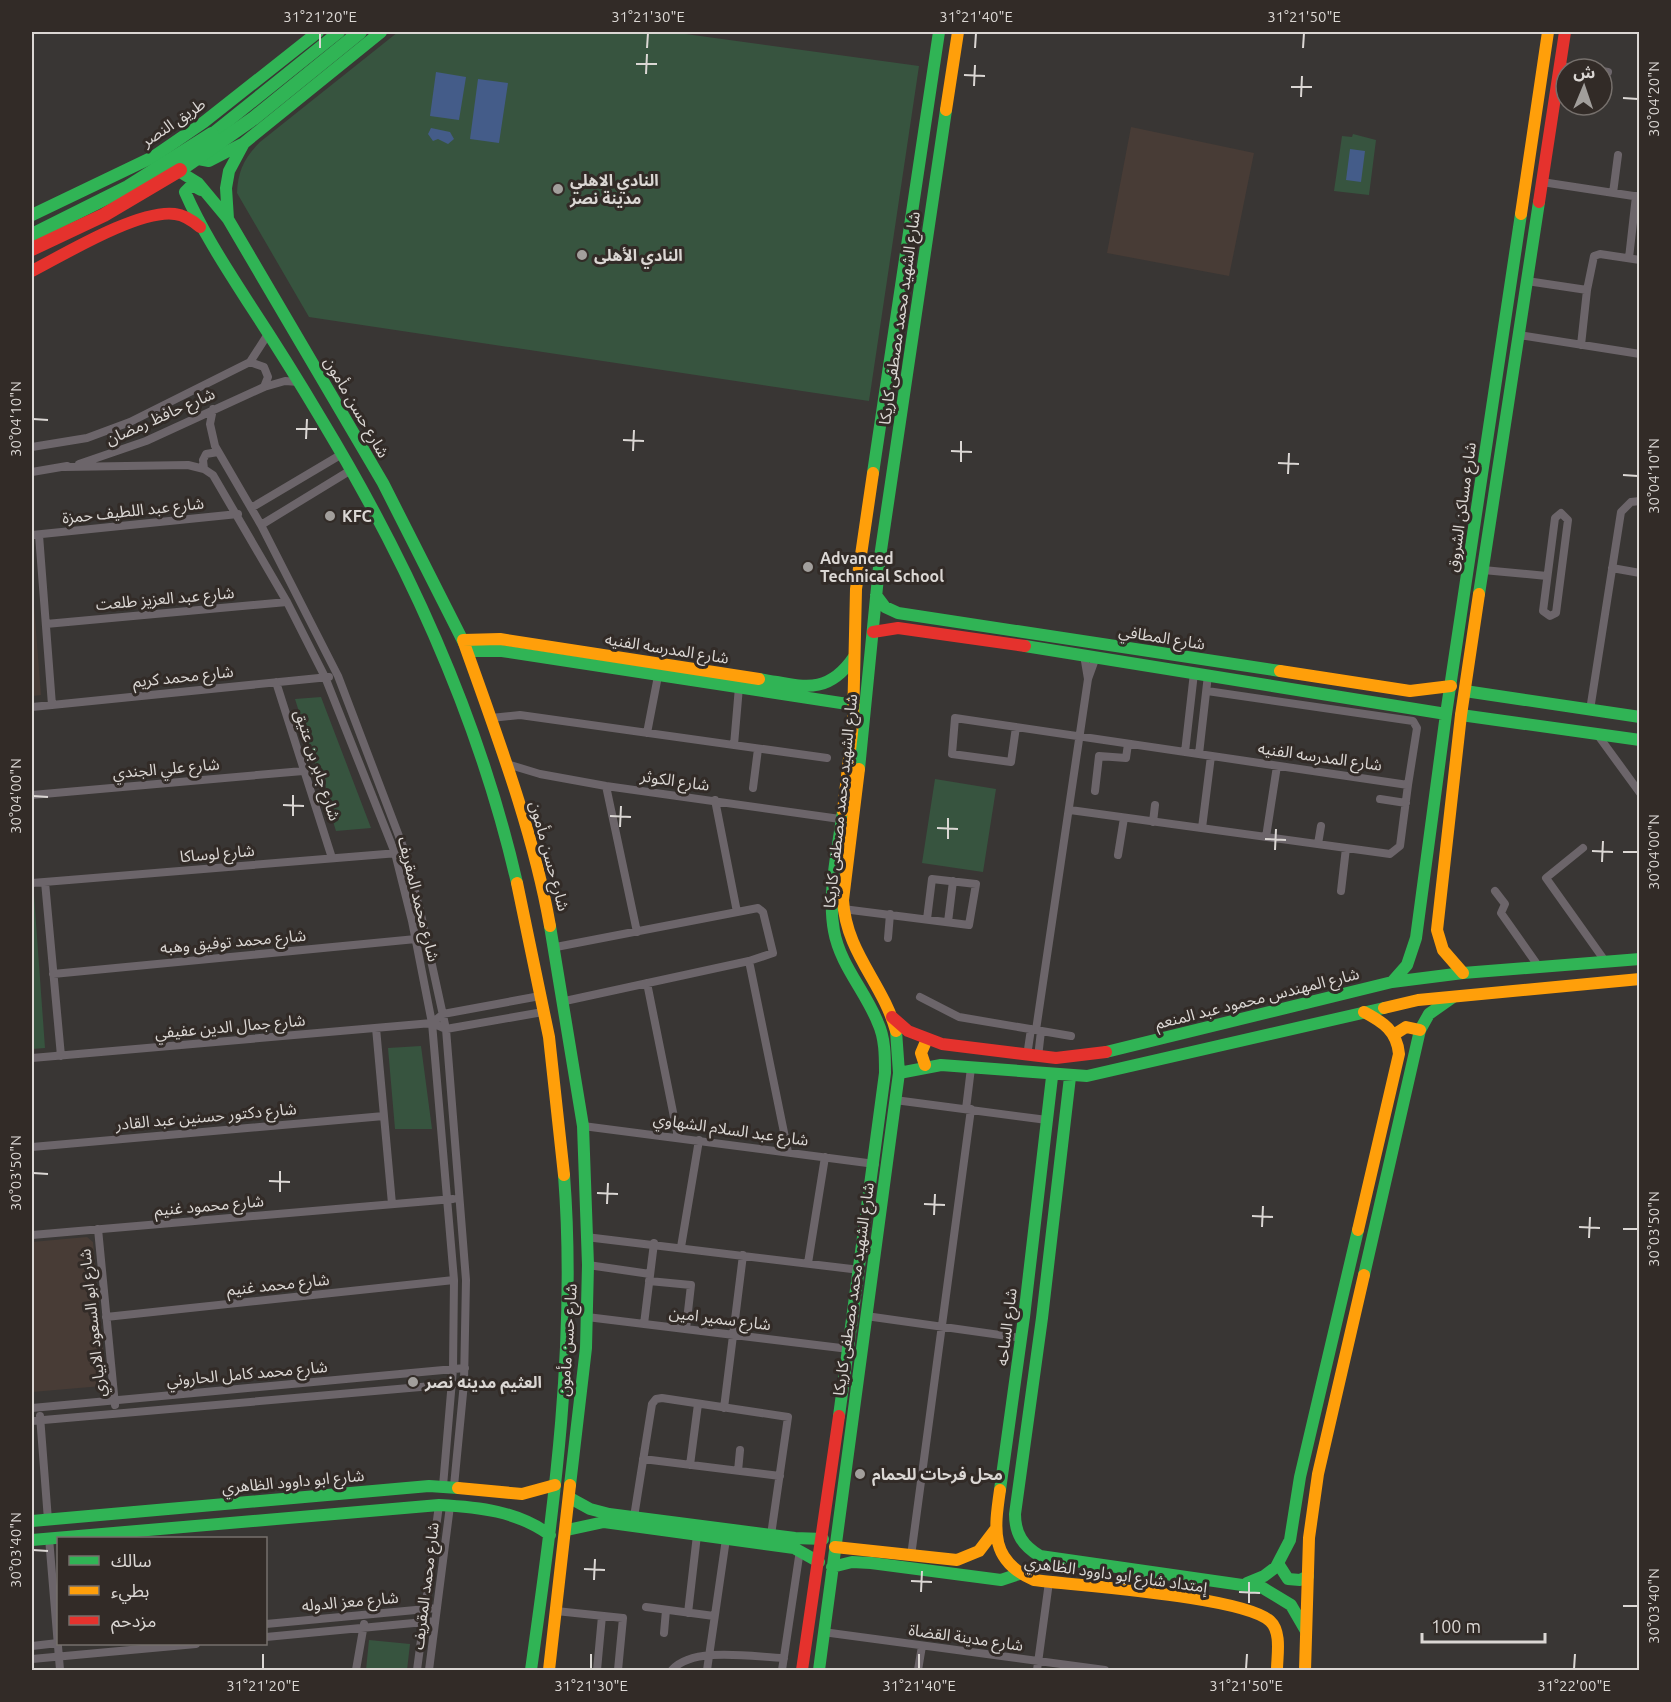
<svg xmlns="http://www.w3.org/2000/svg" width="1671" height="1702" viewBox="0 0 1671 1702" font-family="Ubuntu,'Noto Sans Arabic',sans-serif">
	<rect width="100%" height="100%" fill="#393634"/>
	<path fill="#483c36" d="M1131,127L1254,153L1229,276L1107,253Z
		M32,580L41,695L32,696Z
		M87,1237L93,1242L106,1381L102,1386L32,1392V1242Z"/>
	<path fill="#37543f" d="M398,32H671L919,66L869,401L309,317L237,193C238,171 244,158 260,142Z
		M1353,134L1376,140L1369,195L1334,191L1342,136L1352,137Z
		M321,697L371,828L336,831L295,699Z
		M935,779L996,789L983,872L922,863Z
		M32,895H34L45,1048L32,1049Z
		M421,1046L432,1129H395L388,1048Z
		M369,1640L410,1644L407,1670H366Z"/>
	<path fill="#445c89" d="M436,72L466,77L459,120L430,116Z
		M478,79L508,83L499,143L470,139Z
		M431,128L450,132L454,139L448,144L438,139L433,141L428,134Z
		M1350,149L1365,151L1361,182L1346,180Z"/>
	<g fill="none" stroke-linecap="round" stroke-linejoin="round">
		<path stroke="#6c656a" stroke-width="8" d="M1560,66L1583,69
			M1602,71L1608,72
			M1542,182L1640,197
			M1613,193L1618,155
			M1629,258L1636,196
			M1527,281L1587,290L1594,256L1600,254L1640,260
			M1519,335L1640,354
			M1581,345L1587,290
			M250,362L264,367L268,377L264,387
			M213,409L210,424L215,446L261,525L338,676L405,852L422,919L446,1029L466,1280L464,1383L454,1486
			M32,447L87,438L130,422L250,362L268,334
			M79,464L146,441L264,387L285,381L299,382
			M64,467L188,465L204,469L213,475L287,602L325,677L395,853L412,921L432,1023L454,1280L453,1369L443,1486
			M204,469L203,460L206,454L218,452
			M32,472L67,466
			M251,508L342,454
			M1561,513L1568,520L1556,613L1550,616L1543,611L1555,518Z
			M261,525L351,470
			M32,535L238,514
			M39,535L52,705
			M1612,568L1640,573
			M1483,570L1547,576
			M46,624L287,602
			M1084,655L1088,679
			M276,682L332,858
			M32,707L329,677
			M1590,710L1621,512L1631,502L1640,501
			M491,718L520,715L827,758
			M1016,727L1011,762L952,754L955,718L1408,785L1417,728L1413,721L1207,691
			M647,733L658,676
			M1597,734L1640,793
			M734,745L739,687
			M1185,752L1194,673
			M1199,754L1208,675
			M507,764L540,774L606,786L840,819
			M606,786L637,932
			M753,788L758,749
			M1095,791L1099,756L1126,758L1128,744
			M32,795L303,771
			M1380,799L1406,803
			M715,800L737,912
			M1070,810L1390,854L1400,846L1408,785
			M1153,822L1155,805
			M1202,828L1211,756
			M1266,837L1277,766
			M1318,844L1321,826
			M1583,848L1546,878L1605,961
			M1118,855L1124,818
			M45,882L61,1056
			M32,883L398,853
			M1341,891L1346,848
			M1495,891L1505,904L1501,913L1539,967
			M843,909L969,925L976,884L932,879L927,919
			M948,922L953,881
			M888,938L890,914
			M556,947L758,908L763,912L773,953L749,961L565,1001
			M749,961L788,1152
			M53,974L416,939
			M647,983L678,1137
			M920,997L959,1017L1071,1036
			M432,1023L443,1014L540,996
			M376,1028L392,1204
			M1036,1030L1088,679L1096,657
			M1027,1056L1031,1029
			M1038,1057L1041,1031
			M32,1058L432,1023L446,1029L543,1012
			M895,1100L1047,1120
			M966,1109L971,1068
			M583,1126L875,1164
			M32,1147L384,1116
			M98,1229L115,1405
			M32,1235L453,1199
			M586,1237L860,1270
			M681,1247L699,1140
			M808,1263L825,1157
			M588,1265L650,1274
			M649,1281L691,1285L686,1329
			M866,1316L1021,1338
			M106,1317L454,1280
			M587,1317L849,1349
			M644,1324L654,1243
			M32,1408L465,1368
			M724,1408L743,1255
			M40,1416L48,1520
			M32,1421L455,1384
			M643,1459L780,1476
			M690,1465L698,1404
			M738,1471L740,1450
			M634,1517L652,1404L656,1399L662,1398L788,1417L771,1535
			M49,1538L60,1670
			M911,1556L971,1109
			M646,1607L714,1616
			M556,1611L623,1618L618,1670
			M688,1613L697,1535
			M266,1624L437,1608
			M823,1632L1105,1670
			M664,1633L666,1610
			M266,1637L435,1621
			M32,1646L58,1643
			M32,1659L196,1644
			M356,1670L364,1624
			M417,1670L439,1505
			M429,1670L450,1506
			M597,1670L602,1616
			M672,1670C693,1646 753,1657 784,1658
			M707,1670L726,1539
			M782,1670L800,1550
			M918,1670L922,1646
			M1037,1670L1049,1582"/>
		<path stroke="#30b455" stroke-width="12" d="M212,134L339,32
			M188,157L209,161L242,144
			M172,167L198,183L228,219L383,483L464,643
			M201,190L192,185L185,192C202,231 225,266 248,302C273,340 297,378 320,417C408,562 479,718 517,883
			M32,215L153,157L204,122L318,32
			M228,219L226,188L229,171L244,143L381,32
			M873,473L939,32
			M1479,594L1539,202
			M876,595L885,607L898,613L1280,671
			M1025,646L1446,714
			M468,651H502L854,705
			M759,679C800,685 826,698 854,657
			M1465,691L1640,717
			M1461,715L1640,740
			M859,769L880,557L946,110
			M550,926L583,1126L588,1265L586,1348L570,1485
			M1392,982L1407,965L1416,938L1446,714L1521,214
			M1106,1052L1392,982L1463,973L1640,959
			M899,1073L941,1065L1087,1076L1384,1008
			M1070,1077L1042,1318L1015,1514C1015,1534 1023,1546 1040,1556L1263,1588L1291,1605L1306,1631
			M1364,1275L1420,1030L1429,1014L1453,997
			M839,1416L885,1073C885,1056 885,1038 878,1023C866,992 840,965 834,931C827,893 838,850 843,811
			M1000,1490L1024,1317L1052,1077
			M570,1498L590,1509L609,1514L795,1538L823,1539
			M32,1521L429,1486L458,1488
			M567,1530L604,1522L794,1548L819,1562
			M32,1540L439,1505C479,1507 517,1511 550,1535
			M1279,1565L1288,1579L1300,1580L1308,1576
			M832,1567L852,1562L871,1563L1001,1580L1019,1574
			M1247,1583L1264,1576L1276,1567L1290,1540L1300,1477L1358,1230
			M531,1670C554,1505 577,1342 564,1175
			M819,1670L899,1073L896,1031"/>
		<path stroke="#ff9f0a" stroke-width="12" d="M946,110L958,32
			M1521,214L1548,32
			M463,640L500,639L759,679
			M464,643C497,736 533,830 550,926
			M1280,671L1410,691L1451,686
			M859,769L843,900C846,953 883,983 896,1031
			M843,811L853,724L856,589L873,473
			M517,883L549,1037L564,1175
			M1463,973L1443,950L1437,930L1461,715L1479,594
			M1384,1008L1418,1000L1640,979
			M1395,1034L1406,1027L1420,1030
			M925,1065L921,1053L927,1039
			M1358,1230L1399,1054C1397,1031 1383,1022 1364,1012
			M458,1488L522,1494L555,1485
			M1000,1490C994,1531 990,1561 1034,1580C1078,1586 1242,1596 1270,1621C1282,1632 1277,1656 1277,1670
			M835,1547L957,1560L979,1551L995,1530
			M549,1670L570,1485
			M1305,1670L1309,1538L1318,1474L1364,1275"/>
		<path stroke="#e5322d" stroke-width="12" d="M1539,202L1565,32
			M32,271C65,254 139,209 175,214C185,215 193,221 200,227
			M873,632L898,628L1025,646
			M892,1017L908,1031L942,1044L1056,1058L1106,1052
			M802,1670L839,1416"/>
		<path stroke="#30b455" stroke-width="14" d="M180,170L254,118L360,32
			M32,235L128,187L212,134"/>
		<path stroke="#e5322d" stroke-width="14" d="M32,249L104,215L180,170"/>
	</g>
	<path fill="none" stroke="#dbd7d4" stroke-width="2" d="M320,48V33M647,48L648,33M975,48L976,33M1303,48L1304,33M636,64H657M646,74L647,54M964,75L985,76M974,86L975,65M1291,87H1312M1301,97L1302,76M1623,98L1638,99M33,419L48,420M296,429H317M306,439L307,419M623,440L644,441M633,451L634,430M951,451L972,452M961,462V441M1278,463L1299,464M1288,474L1289,453M1623,475L1638,476M33,796L48,797M283,805L304,806M293,816V795M610,816L631,817M620,827L621,806M937,828L958,829M948,839V818M1265,839L1286,840M1275,850L1276,829M1592,851L1613,852M1623,852H1638M1602,862L1603,841M33,1173L48,1174M269,1181L290,1182M280,1192V1171M597,1193L618,1194M607,1204L608,1183M924,1204L945,1205M934,1215L935,1194M1252,1216L1273,1217M1262,1227L1263,1206M1579,1227L1600,1228M1623,1229H1638M1589,1238L1590,1217M33,1550L48,1551M584,1569L605,1570M594,1580L595,1559M911,1581L932,1582M921,1592L922,1571M1239,1592L1260,1593M1249,1603V1582M1623,1606H1638M263,1669V1654M591,1669V1654M919,1669V1654M1246,1669L1247,1654M1574,1669L1575,1654"/>
	<g fill="#a29f9c" stroke="#322b27" stroke-width="2">
		<circle cx="558" cy="189" r="6"/>
		<circle cx="582" cy="255" r="6"/>
		<circle cx="330" cy="516" r="6"/>
		<circle cx="808" cy="567" r="6"/>
		<circle cx="413" cy="1382" r="6"/>
		<circle cx="860" cy="1474" r="6"/>
	</g>
	<g text-anchor="middle" dominant-baseline="central" stroke-width="6" stroke-linejoin="round" paint-order="stroke">
		<g font-size="16" fill="#dbd7d4" stroke="#322b27">
			<text transform="translate(173 122) rotate(-34)">طريق النصر</text>
			<text transform="translate(899 318) rotate(-82)">شارع الشهيد محمد مصطفى كاريكا</text>
			<text transform="translate(357 407) rotate(60)">شارع حسن مأمون</text>
			<text transform="translate(160 416) rotate(-24)">شارع حافظ رمضان</text>
			<text transform="translate(1461 507) rotate(-82)">شارع مساكن الشروق</text>
			<text transform="translate(133 510) rotate(-6)">شارع عبد اللطيف حمزة</text>
			<text transform="translate(165 598) rotate(-5)">شارع عبد العزيز طلعت</text>
			<text transform="translate(1162 637) rotate(9)">شارع المطافي</text>
			<text transform="translate(667 648) rotate(9)">شارع المدرسه الفنيه</text>
			<text transform="translate(183 676) rotate(-6)">شارع محمد كريم</text>
			<text transform="translate(1320 756) rotate(8)">شارع المدرسه الفنيه</text>
			<text transform="translate(318 765) rotate(72)">شارع جابر بن عتيق</text>
			<text transform="translate(166 768) rotate(-5)">شارع علي الجندي</text>
			<text transform="translate(675 780) rotate(8)">شارع الكوثر</text>
			<text transform="translate(840 801) rotate(-84)">شارع الشهيد محمد مصطفى كاريكا</text>
			<text transform="translate(217 853) rotate(-5)">شارع لوساكا</text>
			<text transform="translate(550 856) rotate(75)">شارع حسن مأمون</text>
			<text transform="translate(419 899) rotate(76)">شارع محمد المقريف</text>
			<text transform="translate(233 941) rotate(-5)">شارع محمد توفيق وهبه</text>
			<text transform="translate(1257 998) rotate(-14)">شارع المهندس محمود عبد المنعم</text>
			<text transform="translate(230 1026) rotate(-5)">شارع جمال الدين عفيفي</text>
			<text transform="translate(206 1116) rotate(-5)">شارع دكتور حسنين عبد القادر</text>
			<text transform="translate(731 1129) rotate(8)">شارع عبد السلام الشهاوي</text>
			<text transform="translate(209 1205) rotate(-5)">شارع محمود غنيم</text>
			<text transform="translate(278 1284) rotate(-6)">شارع محمد غنيم</text>
			<text transform="translate(853 1289) rotate(-82)">شارع الشهيد محمد مصطفى كاريكا</text>
			<text transform="translate(720 1318) rotate(7)">شارع سمير امين</text>
			<text transform="translate(92 1323) rotate(-96)">شارع ابو السعود الابياري</text>
			<text transform="translate(1006 1327) rotate(-83)">شارع الساحه</text>
			<text transform="translate(567 1340) rotate(-86)">شارع حسن مأمون</text>
			<text transform="translate(247 1373) rotate(-5)">شارع محمد كامل الحاروني</text>
			<text transform="translate(293 1481) rotate(-5)">شارع ابو داوود الظاهري</text>
			<text transform="translate(1116 1574) rotate(8)">إمتداد شارع ابو داوود الظاهري</text>
			<text transform="translate(425 1586) rotate(-83)">شارع محمد المقريف</text>
			<text transform="translate(350 1601) rotate(-5)">شارع معز الدوله</text>
			<text transform="translate(966 1637) rotate(8)">شارع مدينة القضاة</text>
		</g>
		<g font-size="16" font-weight="bold" fill="#dbd7d4" stroke="#322b27" text-anchor="start">
			<text x="570" y="180">النادي الاهلي<tspan x="570" dy="18">مدينة نصر</tspan></text>
			<text x="594" y="255">النادي الأهلى</text>
			<text x="342" y="516">KFC</text>
			<text x="820" y="558">Advanced<tspan x="820" dy="18">Technical School</tspan></text>
			<text x="425" y="1382">العثيم مدينه نصر</text>
			<text x="872" y="1474">محل فرحات للحمام</text>
		</g>
	</g>
	<rect width="1671" height="1702" fill="none" stroke="#322b27" stroke-width="66"/>
	<rect x="57" y="1537" width="210" height="108" fill="#322b27" stroke="#76706c" stroke-width="1.5"/>
	<rect x="69" y="1556" width="30" height="9" fill="#30b455" stroke="#76706c" stroke-width="1.5"/>
	<text x="111" y="1567" font-size="18" fill="#dbd7d4">سالك</text>
	<rect x="69" y="1586" width="30" height="9" fill="#ff9f0a" stroke="#76706c" stroke-width="1.5"/>
	<text x="111" y="1597" font-size="18" fill="#dbd7d4">بطيء</text>
	<rect x="69" y="1616" width="30" height="9" fill="#e5322d" stroke="#76706c" stroke-width="1.5"/>
	<text x="111" y="1627" font-size="18" fill="#dbd7d4">مزدحم</text>
	<g transform="translate(1584 87) rotate(2)"><circle r="28" fill="#322b27" stroke="#76706c" stroke-width="1.5"/>
	<path d="M0-4.5L10 22L0 15L-10 22Z" fill="#a29f9c"/>
	<text y="-9" font-size="16" font-weight="bold" text-anchor="middle" fill="#dbd7d4">ش</text>
	</g>
	<path d="M1422 1633v9h123v-9" fill="none" stroke="#dbd7d4" stroke-width="3"/>
	<text x="1431" y="1633" font-size="18" fill="#dbd7d4" stroke="#322b27" stroke-width="4.5" paint-order="stroke">100 m</text>
	<rect x="33" y="33" width="1605" height="1636" fill="none" stroke="#dbd7d4" stroke-width="2"/>
	<g font-size="15" text-anchor="middle" fill="#dbd7d4">
		<text x="320" y="22">31°21'20"E</text>
		<text x="648" y="22">31°21'30"E</text>
		<text x="976" y="22">31°21'40"E</text>
		<text x="1304" y="22">31°21'50"E</text>
		<text transform="translate(1654 99) rotate(-90)" y="5">30°04'20"N</text>
		<text transform="translate(16 419) rotate(-90)" y="5">30°04'10"N</text>
		<text transform="translate(1654 476) rotate(-90)" y="5">30°04'10"N</text>
		<text transform="translate(16 796) rotate(-90)" y="5">30°04'00"N</text>
		<text transform="translate(1654 852) rotate(-90)" y="5">30°04'00"N</text>
		<text transform="translate(16 1173) rotate(-90)" y="5">30°03'50"N</text>
		<text transform="translate(1654 1229) rotate(-90)" y="5">30°03'50"N</text>
		<text transform="translate(16 1550) rotate(-90)" y="5">30°03'40"N</text>
		<text transform="translate(1654 1606) rotate(-90)" y="5">30°03'40"N</text>
		<text x="263" y="1691">31°21'20"E</text>
		<text x="591" y="1691">31°21'30"E</text>
		<text x="919" y="1691">31°21'40"E</text>
		<text x="1246" y="1691">31°21'50"E</text>
		<text x="1574" y="1691">31°22'00"E</text>
	</g>
</svg>
